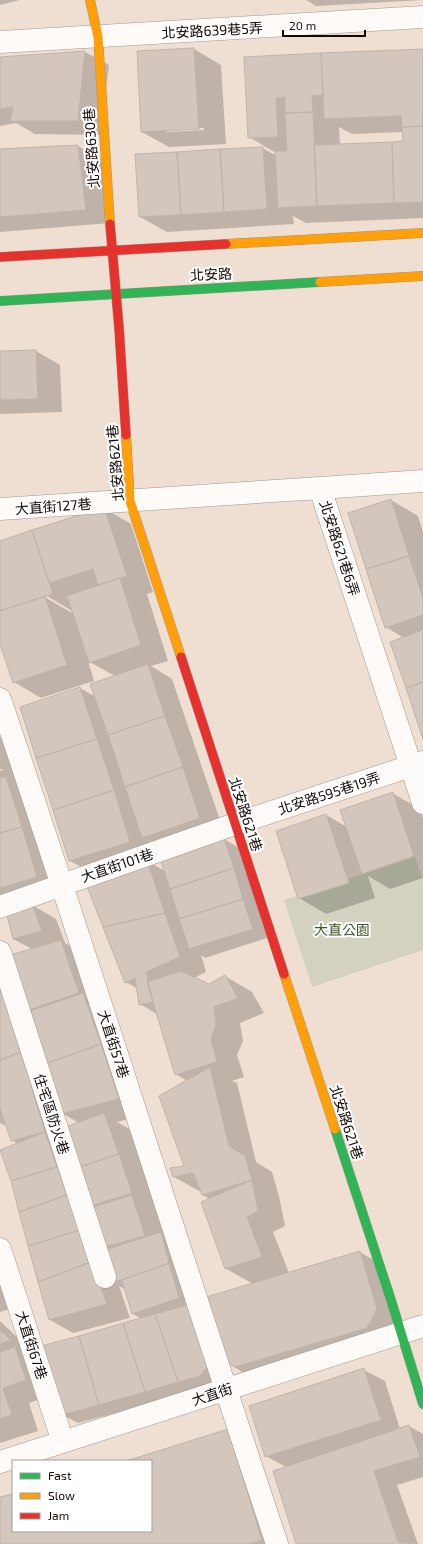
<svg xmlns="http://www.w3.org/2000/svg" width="423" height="1544" viewBox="0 0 423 1544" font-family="'Exo 2','Noto Sans TC',sans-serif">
	<rect width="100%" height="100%" fill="#efdfd2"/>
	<path fill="#d3d2c0" d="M415,857L423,880V950L312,987L284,900Z"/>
	<path fill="#0003" fill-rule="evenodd" d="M0,0H20L0,5Z
		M306,0H423L316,6Z
		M194,49L221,65L226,144L169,147L142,132ZM204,128V130L167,132V130Z
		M423,50V218L306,223L293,216L294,224L167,232L140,217L262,148L277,156L276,153L249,137L246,58ZM339,127L352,134L403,132L404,142L340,145Z
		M85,52L109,65L101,135L35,134L16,123L0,126V58Z
		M78,146L102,160L110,223L0,232V150Z
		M36,351L60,365L62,412L0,414V352Z
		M391,500L418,516L423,532V736L404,638L386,627Z
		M104,508L131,524L153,592L147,594L168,661L151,666L172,679L224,832L167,851L149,841L154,855L144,859L165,871L224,839L239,848L267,938L205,958L201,955L206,972L194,978L209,985L225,976L252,992L264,1013L240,1023L243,1041L237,1055L244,1077L232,1081L237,1083L256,1162L272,1172L279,1196L285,1226L273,1232L289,1273L360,1252L384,1266L400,1323L247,1375L225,1361L215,1385L120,1416L115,1413L78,1423L63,1415L142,1319L133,1314L126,1290L119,1286L130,1318L73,1333L50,1320L18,1144L12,1140L7,1125H4L0,1123V952L13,959L32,949L13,939L32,905L56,919L65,943L85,954L145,1115L117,1122L131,1130L158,1208L155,1209L159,1211L202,1309L253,1284L225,1268L210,1199L202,1195L201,1192L174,1177L185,1166L187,1081L176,1074L157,1014L140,1004L138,989L126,982L96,875L70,861L21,708L80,688L96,697L115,676L88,661L94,681L41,698L14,682L0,641V542ZM42,593L74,612V614L41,595ZM28,1008L31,1010L34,1011L29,1013ZM62,1113L79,1123L63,1129Z
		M0,737L6,741L61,890L0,906V771L3,770L2,769H0Z
		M392,793L420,809L423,819V878L390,889L368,876L375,898L326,914L299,898L326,815L347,827Z
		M0,1258L16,1307L0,1312Z
		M0,1321L37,1356L53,1395L29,1403L38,1431L0,1443Z
		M364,1370L385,1381L400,1429L409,1426L423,1434V1477L397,1485L418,1544H297L286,1467L266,1456Z
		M227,1430L285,1544H0V1498L13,1495V1531H151V1461H129Z"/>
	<path fill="#d3c6bc" stroke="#c0b4a9" d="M194,48L199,129L141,132L137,51Z
		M423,49V126L402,127L401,116L324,119L321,53Z
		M85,51L78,121H10L13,107L0,109V57Z
		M321,53L323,95L312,96L313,112L285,113V97L276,98L278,137L248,138L244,57Z
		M313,112L317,206L278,208L275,151H287L285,113Z
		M423,118V202L394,203L392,142L403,141L402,127L423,126Z
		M392,142L394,203L317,206L314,145Z
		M78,145L86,210L0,217V149Z
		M263,147L267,209L224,212L220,149Z
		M220,149L224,212L181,215L177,152Z
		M177,152L181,215L139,217L135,154Z
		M36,350L38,399L0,400V351Z
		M391,499L409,556L366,569L348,513Z
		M104,507L127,576L98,585L93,569L49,583L32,530Z
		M32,530L53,594L0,611V541Z
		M409,556L423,598V615L385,628L366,569Z
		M120,578L141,645L89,663L67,596Z
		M45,596L67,665L13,683L0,644V611Z
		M423,630V682L406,688L390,642Z
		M148,664L165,716L108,735L90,684Z
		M423,682V739L406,688Z
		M80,687L97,739L36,758L20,707Z
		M165,716L183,767L125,787L108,735Z
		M97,739L114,790L53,810L36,758Z
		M183,767L200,818L142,838L125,787Z
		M6,777L22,827L0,833V778Z
		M114,790L130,842L69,861L53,810Z
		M393,792L414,856L362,874L340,810Z
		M326,814L349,883L298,899L276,831Z
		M22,827L37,877L0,888V833Z
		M224,838L234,868L170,889L160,858Z
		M146,858L165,913L103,927L88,889L92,876Z
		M234,868L243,899L179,919L170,889Z
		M243,899L253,929L189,949L179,919Z
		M32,904L42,931L13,939L6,911Z
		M165,913L180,957L146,972L153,1002L139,1005L135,978L125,983L103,927Z
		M61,940L79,993L29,1010L10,955Z
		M181,971L209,984L225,975L238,998L214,1007L216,1025L211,1039L217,1062L175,1075L147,982Z
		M0,979L21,1052L0,1060Z
		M83,993L101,1044L45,1064L27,1012Z
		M101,1044L119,1099L61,1114L45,1064Z
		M21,1052L45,1132L11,1141L0,1108V1060Z
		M210,1067L229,1146L245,1156L252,1180L202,1195L193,1173L173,1177L170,1168L184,1166L159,1096Z
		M104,1113L119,1154L77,1168L63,1128Z
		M45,1132L57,1167L11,1181L0,1150Z
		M119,1154L132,1193L88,1207L77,1168Z
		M57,1167L67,1195L19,1212L11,1181Z
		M252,1180L258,1211L247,1217L262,1257L225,1269L201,1202Z
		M67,1195L80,1230L28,1246L19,1212Z
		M132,1195L145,1236L101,1248L90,1208Z
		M80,1230L91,1262L38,1282L28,1246Z
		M161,1232L169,1263L122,1280L110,1282L102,1251Z
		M360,1251L377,1309L367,1328L235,1367L222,1361L203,1298Z
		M91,1262L107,1304L49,1320L38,1282Z
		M169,1263L179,1298L132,1314L122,1280Z
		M194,1303L212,1360L200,1376L178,1382L155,1314Z
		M155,1314L178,1382L145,1392L123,1323Z
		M123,1323L145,1392L99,1405L79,1336Z
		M0,1330L11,1340L0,1344Z
		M79,1336L99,1405L62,1415L41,1346Z
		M15,1347L26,1380L3,1388L12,1415L0,1419V1352Z
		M364,1368L381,1420L265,1457L249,1406Z
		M409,1425L420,1457L374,1471L398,1542L416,1544H296L273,1471Z
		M228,1429L262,1540L249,1544H0V1497L13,1494V1531H151V1461H126Z"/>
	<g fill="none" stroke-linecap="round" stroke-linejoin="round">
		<g stroke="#a3968d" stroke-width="23">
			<path id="street" d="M0,42L423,17
				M320,488L423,481
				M0,509L320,488L423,803
				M0,699C95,980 183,1263 277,1544
				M0,907L235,824L423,762
				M0,952L105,1277
				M0,1249L63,1442
				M0,1462L423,1326"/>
		</g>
		<g stroke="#a3968d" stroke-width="10">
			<path id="fast" d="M0,301L320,282
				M335,1129L391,1300L423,1404"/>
		</g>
		<g stroke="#a3968d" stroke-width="10">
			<path id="slow" d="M90,0L98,37L110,224
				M226,244L423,233
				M320,282L423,276
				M126,435L130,501L181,657
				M284,974L335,1129"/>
		</g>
		<g stroke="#a3968d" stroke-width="10">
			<path id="jam" d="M110,224L119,328L126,435
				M0,257L226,244
				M181,657L284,974"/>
		</g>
		<use href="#street" stroke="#fdfaf8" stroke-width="22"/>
		<use href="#fast" stroke="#30b455" stroke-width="9"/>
		<use href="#slow" stroke="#ff9f0a" stroke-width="9"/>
		<use href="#jam" stroke="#e5322d" stroke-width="9"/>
	</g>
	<g text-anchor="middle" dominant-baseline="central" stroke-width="4" stroke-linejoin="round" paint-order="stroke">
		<g font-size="14" fill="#140a04" stroke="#fff">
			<text transform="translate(212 30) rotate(-3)">北安路639巷5弄</text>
			<text transform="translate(91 148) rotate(-94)">北安路630巷</text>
			<text transform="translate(211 274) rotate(-3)">北安路</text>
			<text transform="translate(115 463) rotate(-95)">北安路621巷</text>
			<text transform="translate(53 506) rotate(-4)">大直街127巷</text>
			<text transform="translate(340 548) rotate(72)">北安路621巷6弄</text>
			<text transform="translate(329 793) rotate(-18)">北安路595巷19弄</text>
			<text transform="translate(246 814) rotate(72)">北安路621巷</text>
			<text transform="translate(117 865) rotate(-19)">大直街101巷</text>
			<text transform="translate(114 1044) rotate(72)">大直街57巷</text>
			<text transform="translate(52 1114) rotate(72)">住宅區防火巷</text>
			<text transform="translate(347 1122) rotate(72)">北安路621巷</text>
			<text transform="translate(32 1345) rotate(72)">大直街67巷</text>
			<text transform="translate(212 1394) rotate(-18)">大直街</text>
		</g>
		<g font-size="14" fill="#425b27" stroke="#fff">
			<text x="342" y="929">大直公園</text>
		</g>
	</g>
	<rect x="12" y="1460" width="140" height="72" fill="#ffffff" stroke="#a19d9b"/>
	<rect x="20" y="1473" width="20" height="6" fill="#30b455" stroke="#a19d9b"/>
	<text x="48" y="1480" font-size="12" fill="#140a04">Fast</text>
	<rect x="20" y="1493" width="20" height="6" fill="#ff9f0a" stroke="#a19d9b"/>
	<text x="48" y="1500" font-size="12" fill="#140a04">Slow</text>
	<rect x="20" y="1513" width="20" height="6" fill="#e5322d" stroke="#a19d9b"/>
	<text x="48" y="1520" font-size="12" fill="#140a04">Jam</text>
	<path d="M283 30v6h82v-6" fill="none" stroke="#140a04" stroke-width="2"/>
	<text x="289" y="30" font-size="12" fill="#140a04" stroke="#ffffff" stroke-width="3" paint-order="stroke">20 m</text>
</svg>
